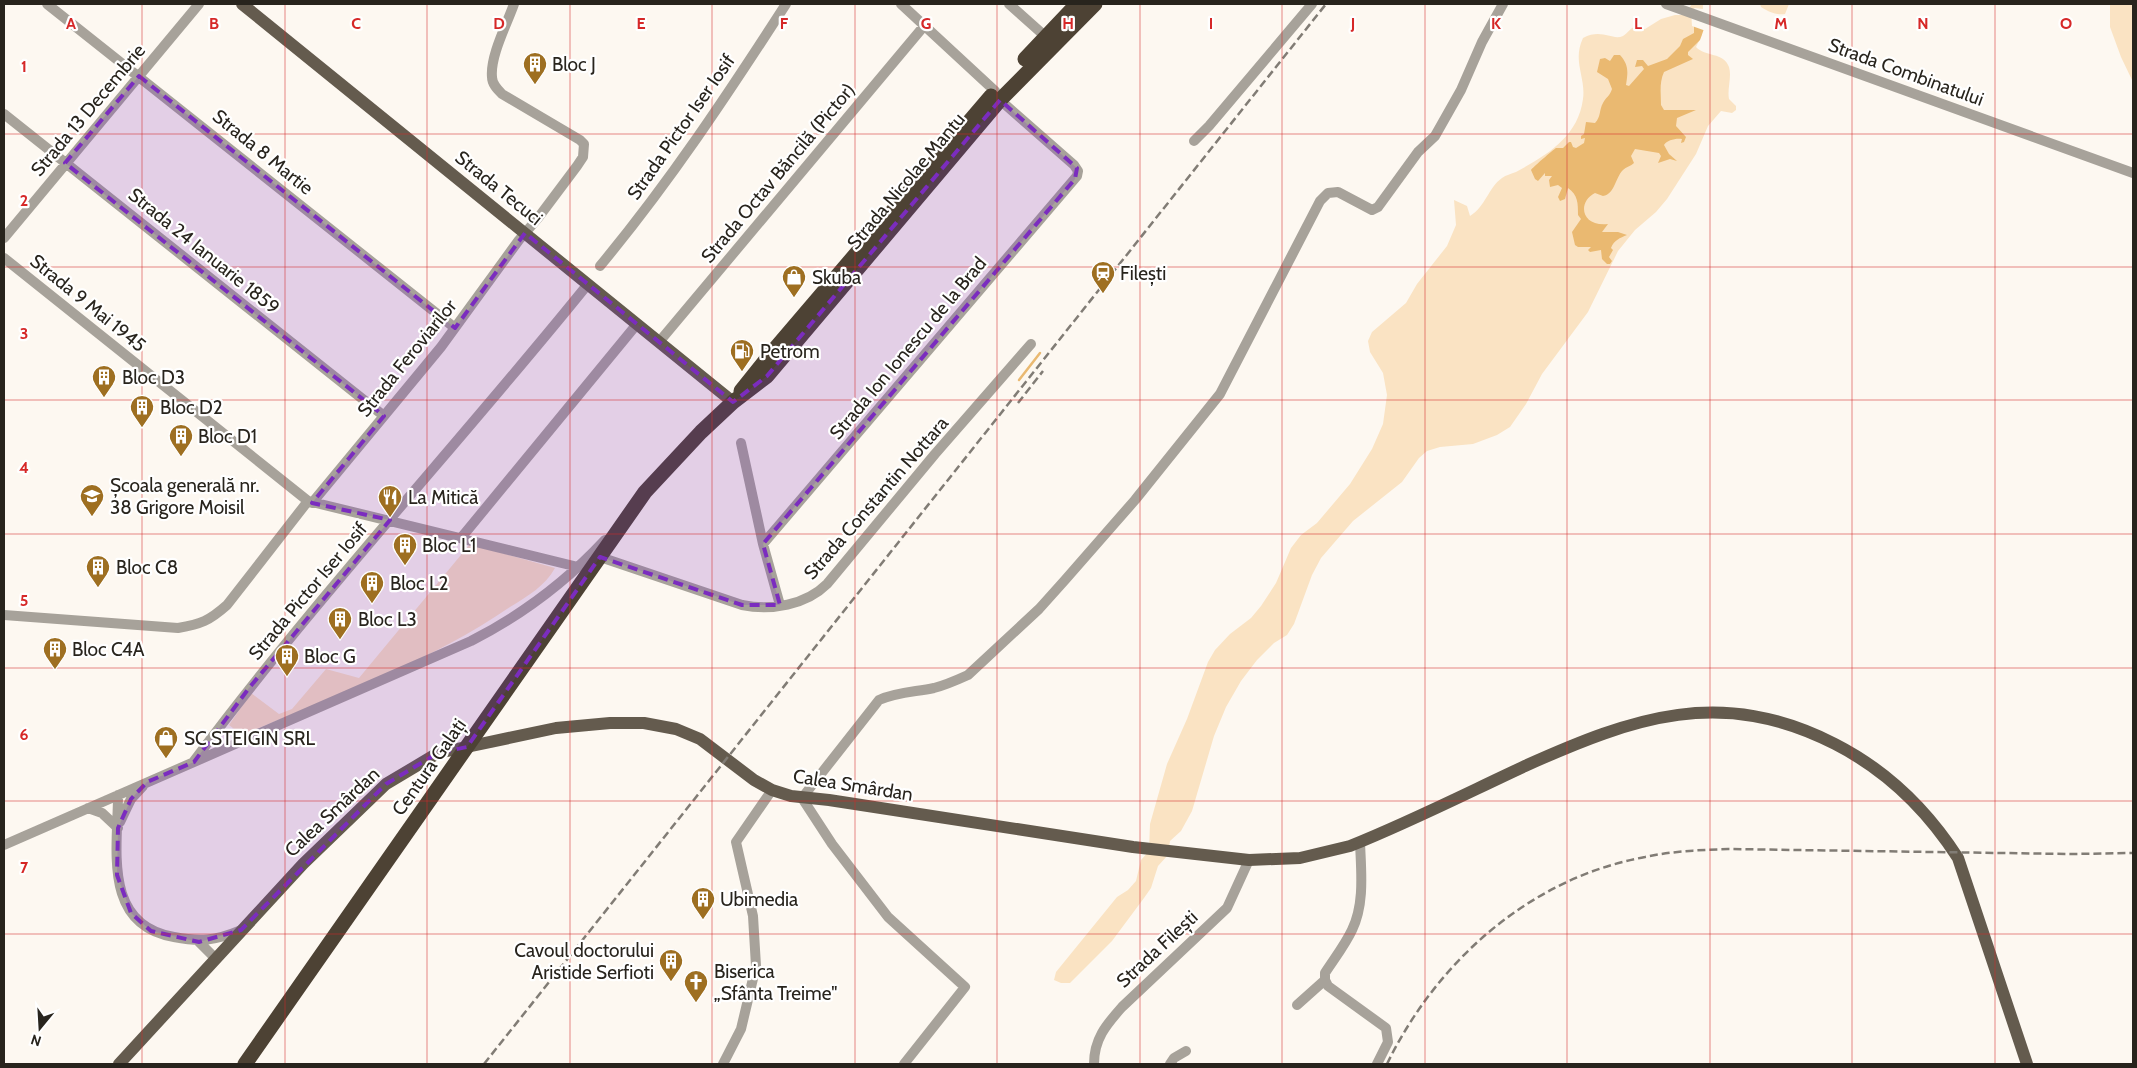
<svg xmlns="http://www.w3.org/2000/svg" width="2137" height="1068" viewBox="0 0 2137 1068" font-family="Cabin,sans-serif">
	<rect width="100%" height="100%" fill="#fdf8f1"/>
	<path fill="#fae3c3" d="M1692,4H1703L1702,35L1696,47C1705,57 1724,52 1729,67C1732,77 1727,89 1729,99L1736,106V110L1732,113L1721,111L1708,126L1696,154L1667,199L1656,212L1635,230L1618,251L1588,312L1542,374L1526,404L1510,427L1497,435L1473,444L1440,447L1427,451L1419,458L1402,482L1353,521L1321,558L1312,575L1294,624L1287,635L1274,643L1257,660L1241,681L1226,707L1214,736L1192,811L1181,831L1170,841L1168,855L1158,866L1151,888L1144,898L1112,941L1070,983H1061L1054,980L1056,972L1117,897L1128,890L1136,881L1141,860L1149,851L1150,824L1167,764L1187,719L1208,662L1215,650L1230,634L1251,618L1261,606L1276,583L1291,548L1301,535L1317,523L1350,484L1372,449L1383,424L1387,395L1383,373L1370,352L1368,341L1372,332L1406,303L1417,284L1447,246L1456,225L1454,200L1467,206L1470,216C1486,206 1488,188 1502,178C1506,175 1511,174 1516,172C1547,155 1578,137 1583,99C1586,77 1572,61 1583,38C1602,28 1612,41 1623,36C1628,33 1630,28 1636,26L1645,29L1661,19L1675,15H1684Z
		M1760,4H1789L1785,14C1775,15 1769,12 1761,7Z
		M2110,4H2133V96L2132,80L2121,57L2110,27Z
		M470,544L555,568C545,586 528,596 510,607C428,663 333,697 242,735L229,725L251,693L279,714L292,709L326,669L359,678Z"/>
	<path fill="#eab971" d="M1694,23L1705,26L1700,40L1688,52V55L1693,59L1664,72C1659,83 1661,94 1661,105L1664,110H1696L1677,118L1676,126L1686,137L1684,142L1681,143L1682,139C1676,138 1667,140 1664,145L1669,154L1677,161L1670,159L1658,163L1661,156L1659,153L1635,149L1631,156L1634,163C1631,166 1626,167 1623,170C1615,178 1615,194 1603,196L1595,193C1577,202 1581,227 1608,224L1602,232H1618L1627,235C1620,238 1614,240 1611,248L1613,250L1609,257L1612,261L1610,264H1607L1602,259L1601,250L1590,252L1588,250L1591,247H1578L1575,245L1572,232L1581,219L1578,215C1578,203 1578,195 1568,188L1565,199L1560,201L1558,197L1562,188L1558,185L1550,187L1549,180L1552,176H1545V173L1538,181L1535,179L1531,170C1532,168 1553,150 1556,148H1563L1569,142H1571L1573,147L1576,148L1584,143L1585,138L1581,139V136L1584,134L1586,122L1595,123C1601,117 1599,110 1603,103C1606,97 1610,96 1612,89L1608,79L1597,72L1600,59L1605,58L1610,61L1614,55H1620C1629,65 1628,72 1626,85L1629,86L1644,69L1642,66L1635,67L1637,60H1643L1648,66L1667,59L1680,46L1683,39L1694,33Z"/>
	<path fill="#fdf8f1" d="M1695,8L1703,9L1707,13L1708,22L1706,31L1692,26L1691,11Z"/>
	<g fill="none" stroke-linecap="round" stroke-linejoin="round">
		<path stroke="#eab971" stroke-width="2.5" d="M1019,380L1040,353"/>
		<path stroke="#a7a29a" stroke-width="10" d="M47,4L455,328
			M901,4L995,91
			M1009,4L1046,37
			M1666,4L2133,173
			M4,114L384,416
			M1194,141L1209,126L1312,4
			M4,238L199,4
			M4,258L308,501L578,567
			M600,266C669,183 728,94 786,4
			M659,342L924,26
			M741,443L763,544L780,605
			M312,503L441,347L519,240L538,218L577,166L583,157L584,144L580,140L502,94C497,89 492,84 492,77C490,56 507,24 514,4
			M461,538L637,324
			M763,544L1077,176L1078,171L1074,165L1000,100
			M600,557L742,605C771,611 806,605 827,584L935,454L1031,344
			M4,615L178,628C201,624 209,621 227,605L308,501
			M194,761C317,596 458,445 588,284
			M118,795C118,848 102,925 174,937C200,942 215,941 241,930
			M88,808L102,813L118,828
			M120,822L131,799L143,786
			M1360,842C1361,871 1365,903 1352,930C1345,945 1334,959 1325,973V980L1328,986L1386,1028L1388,1042L1377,1064
			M4,845L471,641C522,615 566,582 605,540
			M199,942L215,958
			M1297,1005L1325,980
			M723,1064L741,1029L756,966L753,916L736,842L772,790
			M904,1064L965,987L888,917L832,844L802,798L879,700C897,692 915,692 934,688C946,685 957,680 968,675L1039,609L1065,580L1135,500L1220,394L1320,201L1328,193L1338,192L1372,210L1378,207L1418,152L1435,136L1461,90L1482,42L1503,4
			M1094,1064C1094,1039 1106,1025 1122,1007L1227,908L1249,860
			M1170,1064L1174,1058L1186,1051"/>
		<path stroke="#645b4e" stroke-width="12" d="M242,4L733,402
			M119,1064L303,864L386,784L438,753L556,728L610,723H644L676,729L700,739L754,780L772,790L791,796L829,800L1133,847L1249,860L1300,858L1350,846C1410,822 1467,793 1525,766C1634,717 1721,686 1835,744C1886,770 1927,810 1958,858L2027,1064"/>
		<path stroke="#4d4234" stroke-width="15" d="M1025,59L1077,4
			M741,391L773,351L991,96
			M245,1064L645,492L701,432L733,402L767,376L1000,100L1095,4"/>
		<path stroke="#817c75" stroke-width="2.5" stroke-dasharray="8 4" stroke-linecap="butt" d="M1018,403L1043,371
			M484,1064L1326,4
			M1387,1064C1437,961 1530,878 1645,857C1673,851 1700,850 1728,849L2070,854L2133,853"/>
	</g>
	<path fill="#7b2cbf" fill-opacity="0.2" stroke="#7b2cbf" stroke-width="4" stroke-dasharray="10 6" stroke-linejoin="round" d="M139,76L455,328L525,233L733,402L767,376L1000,100L1077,168L1075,179L763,544L780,605H742L600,557L467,747L438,753L386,784L241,930L199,942L151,931L131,913L117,875L118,828L131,799L147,782L194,762L249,688L390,520L312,503L384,416L65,163Z"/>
	<path fill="none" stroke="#d62828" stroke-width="1" stroke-opacity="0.55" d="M142,4V1064M285,4V1064M427,4V1064M570,4V1064M712,4V1064M855,4V1064M997,4V1064M1140,4V1064M1282,4V1064M1425,4V1064M1567,4V1064M1710,4V1064M1852,4V1064M1995,4V1064M4,134H2133M4,267H2133M4,400H2133M4,534H2133M4,668H2133M4,801H2133M4,934H2133"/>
	<defs>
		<g id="building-pin" transform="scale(1.25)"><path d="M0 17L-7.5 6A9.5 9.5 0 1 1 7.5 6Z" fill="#9e6f21" stroke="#fff"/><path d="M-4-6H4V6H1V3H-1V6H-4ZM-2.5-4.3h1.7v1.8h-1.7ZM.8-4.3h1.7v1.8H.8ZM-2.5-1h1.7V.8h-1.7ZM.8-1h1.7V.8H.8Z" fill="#fff"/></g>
		<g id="station-pin" transform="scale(1.25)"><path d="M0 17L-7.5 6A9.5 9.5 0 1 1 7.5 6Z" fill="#9e6f21" stroke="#fff"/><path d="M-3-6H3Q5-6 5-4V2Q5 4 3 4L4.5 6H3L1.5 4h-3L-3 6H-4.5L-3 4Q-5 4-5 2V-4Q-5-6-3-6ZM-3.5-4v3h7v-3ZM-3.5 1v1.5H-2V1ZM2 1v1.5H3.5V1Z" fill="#fff"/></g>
		<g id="shop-pin" transform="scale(1.25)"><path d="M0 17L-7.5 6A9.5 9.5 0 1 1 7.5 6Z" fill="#9e6f21" stroke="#fff"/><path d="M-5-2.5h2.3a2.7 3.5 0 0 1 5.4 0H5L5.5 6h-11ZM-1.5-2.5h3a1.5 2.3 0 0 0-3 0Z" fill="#fff"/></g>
		<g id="fuel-pin" transform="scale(1.25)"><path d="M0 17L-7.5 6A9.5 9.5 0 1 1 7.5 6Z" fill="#9e6f21" stroke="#fff"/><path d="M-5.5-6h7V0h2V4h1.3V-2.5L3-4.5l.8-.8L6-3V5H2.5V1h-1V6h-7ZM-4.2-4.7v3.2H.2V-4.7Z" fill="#fff"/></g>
		<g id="school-pin" transform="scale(1.25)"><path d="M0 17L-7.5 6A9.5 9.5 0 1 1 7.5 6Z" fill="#9e6f21" stroke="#fff"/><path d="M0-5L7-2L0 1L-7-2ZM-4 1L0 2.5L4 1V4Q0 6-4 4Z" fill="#fff"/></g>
		<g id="restaurant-pin" transform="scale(1.25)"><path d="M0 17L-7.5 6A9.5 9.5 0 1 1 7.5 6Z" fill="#9e6f21" stroke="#fff"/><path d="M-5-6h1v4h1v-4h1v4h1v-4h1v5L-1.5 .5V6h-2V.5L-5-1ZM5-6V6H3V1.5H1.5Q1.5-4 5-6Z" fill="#fff"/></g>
		<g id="church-pin" transform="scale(1.25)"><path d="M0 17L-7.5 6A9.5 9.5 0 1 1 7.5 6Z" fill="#9e6f21" stroke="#fff"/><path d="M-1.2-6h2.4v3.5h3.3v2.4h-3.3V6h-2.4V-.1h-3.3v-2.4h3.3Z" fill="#fff"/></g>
	</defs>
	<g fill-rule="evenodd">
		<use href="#building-pin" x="535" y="64"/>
		<use href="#station-pin" x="1103" y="273"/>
		<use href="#shop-pin" x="794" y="277"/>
		<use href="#fuel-pin" x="742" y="351"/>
		<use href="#building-pin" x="104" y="377"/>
		<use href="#building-pin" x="142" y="407"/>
		<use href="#building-pin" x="181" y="436"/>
		<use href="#school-pin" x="92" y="496"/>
		<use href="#restaurant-pin" x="390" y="497"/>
		<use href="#building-pin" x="405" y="545"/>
		<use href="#building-pin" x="98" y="567"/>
		<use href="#building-pin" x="372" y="583"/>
		<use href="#building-pin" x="340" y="619"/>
		<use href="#building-pin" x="55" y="649"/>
		<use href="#building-pin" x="287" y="656"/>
		<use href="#shop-pin" x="166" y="738"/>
		<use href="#building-pin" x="703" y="899"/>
		<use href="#building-pin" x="671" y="961"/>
		<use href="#church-pin" x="696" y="982"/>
	</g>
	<g text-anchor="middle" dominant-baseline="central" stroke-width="4.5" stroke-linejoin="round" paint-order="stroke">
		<g font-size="19" fill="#28241d" stroke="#fff" text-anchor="start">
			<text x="552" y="64">Bloc J</text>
			<text x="1120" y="273">Filești</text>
			<text x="812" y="277">Skuba</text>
			<text x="760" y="351">Petrom</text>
			<text x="122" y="377">Bloc D3</text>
			<text x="160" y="407">Bloc D2</text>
			<text x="198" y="436">Bloc D1</text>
			<text x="110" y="485">Școala generală nr.<tspan x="110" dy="22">38 Grigore Moisil</tspan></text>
			<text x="408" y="497">La Mitică</text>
			<text x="422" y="545">Bloc L1</text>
			<text x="116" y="567">Bloc C8</text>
			<text x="390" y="583">Bloc L2</text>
			<text x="358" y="619">Bloc L3</text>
			<text x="72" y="649">Bloc C4A</text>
			<text x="304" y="656">Bloc G</text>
			<text x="184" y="738">SC STEIGIN SRL</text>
			<text x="720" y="899">Ubimedia</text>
			<text x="654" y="950" text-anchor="end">Cavoul doctorului<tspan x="654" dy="22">Aristide Serfioti</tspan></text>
			<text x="714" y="971">Biserica<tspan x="714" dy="22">„Sfânta Treime"</tspan></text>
		</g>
		<g font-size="19" fill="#28241d" stroke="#fff">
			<text transform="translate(1906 72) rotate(20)">Strada Combinatului</text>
			<text transform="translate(88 110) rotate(-50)">Strada 13 Decembrie</text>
			<text transform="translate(681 127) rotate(-55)">Strada Pictor Iser Iosif</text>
			<text transform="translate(263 152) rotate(39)">Strada 8 Martie</text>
			<text transform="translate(778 173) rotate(-50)">Strada Octav Băncilă (Pictor)</text>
			<text transform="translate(906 181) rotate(-50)">Strada Nicolae Mantu</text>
			<text transform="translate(499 188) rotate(39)">Strada Tecuci</text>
			<text transform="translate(204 251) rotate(39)">Strada 24 Ianuarie 1859</text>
			<text transform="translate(88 303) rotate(39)">Strada 9 Mai 1945</text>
			<text transform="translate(908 348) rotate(-50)">Strada Ion Ionescu de la Brad</text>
			<text transform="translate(407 358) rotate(-51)">Strada Feroviarilor</text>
			<text transform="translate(876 498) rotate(-49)">Strada Constantin Nottara</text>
			<text transform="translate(308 591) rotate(-50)">Strada Pictor Iser Iosif</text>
			<text transform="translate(429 767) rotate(-55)">Centura Galați</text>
			<text transform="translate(853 785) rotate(9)">Calea Smârdan</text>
			<text transform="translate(332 812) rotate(-43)">Calea Smârdan</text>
			<text transform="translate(1157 949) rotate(-43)">Strada Filești</text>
		</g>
	</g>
	<g font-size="16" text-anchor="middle" font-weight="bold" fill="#d62828" stroke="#fff" stroke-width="4.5" stroke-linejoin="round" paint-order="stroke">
		<text x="71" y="29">A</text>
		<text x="214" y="29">B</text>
		<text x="356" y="29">C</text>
		<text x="499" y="29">D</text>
		<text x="641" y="29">E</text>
		<text x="784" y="29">F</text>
		<text x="926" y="29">G</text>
		<text x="1068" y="29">H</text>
		<text x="1211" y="29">I</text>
		<text x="1353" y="29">J</text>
		<text x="1496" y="29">K</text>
		<text x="1638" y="29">L</text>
		<text x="1781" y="29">M</text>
		<text x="1923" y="29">N</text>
		<text x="2066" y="29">O</text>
		<text x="24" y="72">1</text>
		<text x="24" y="206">2</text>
		<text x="24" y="339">3</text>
		<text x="24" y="473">4</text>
		<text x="24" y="606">5</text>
		<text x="24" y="740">6</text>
		<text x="24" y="873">7</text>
	</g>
	<rect width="2137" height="1068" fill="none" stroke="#28241d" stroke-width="10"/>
	<g transform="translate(40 1028) rotate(198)" stroke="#ffffff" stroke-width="4" paint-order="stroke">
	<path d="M0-4L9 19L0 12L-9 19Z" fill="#28241d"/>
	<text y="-8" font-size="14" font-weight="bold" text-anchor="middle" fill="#28241d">N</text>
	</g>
</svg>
